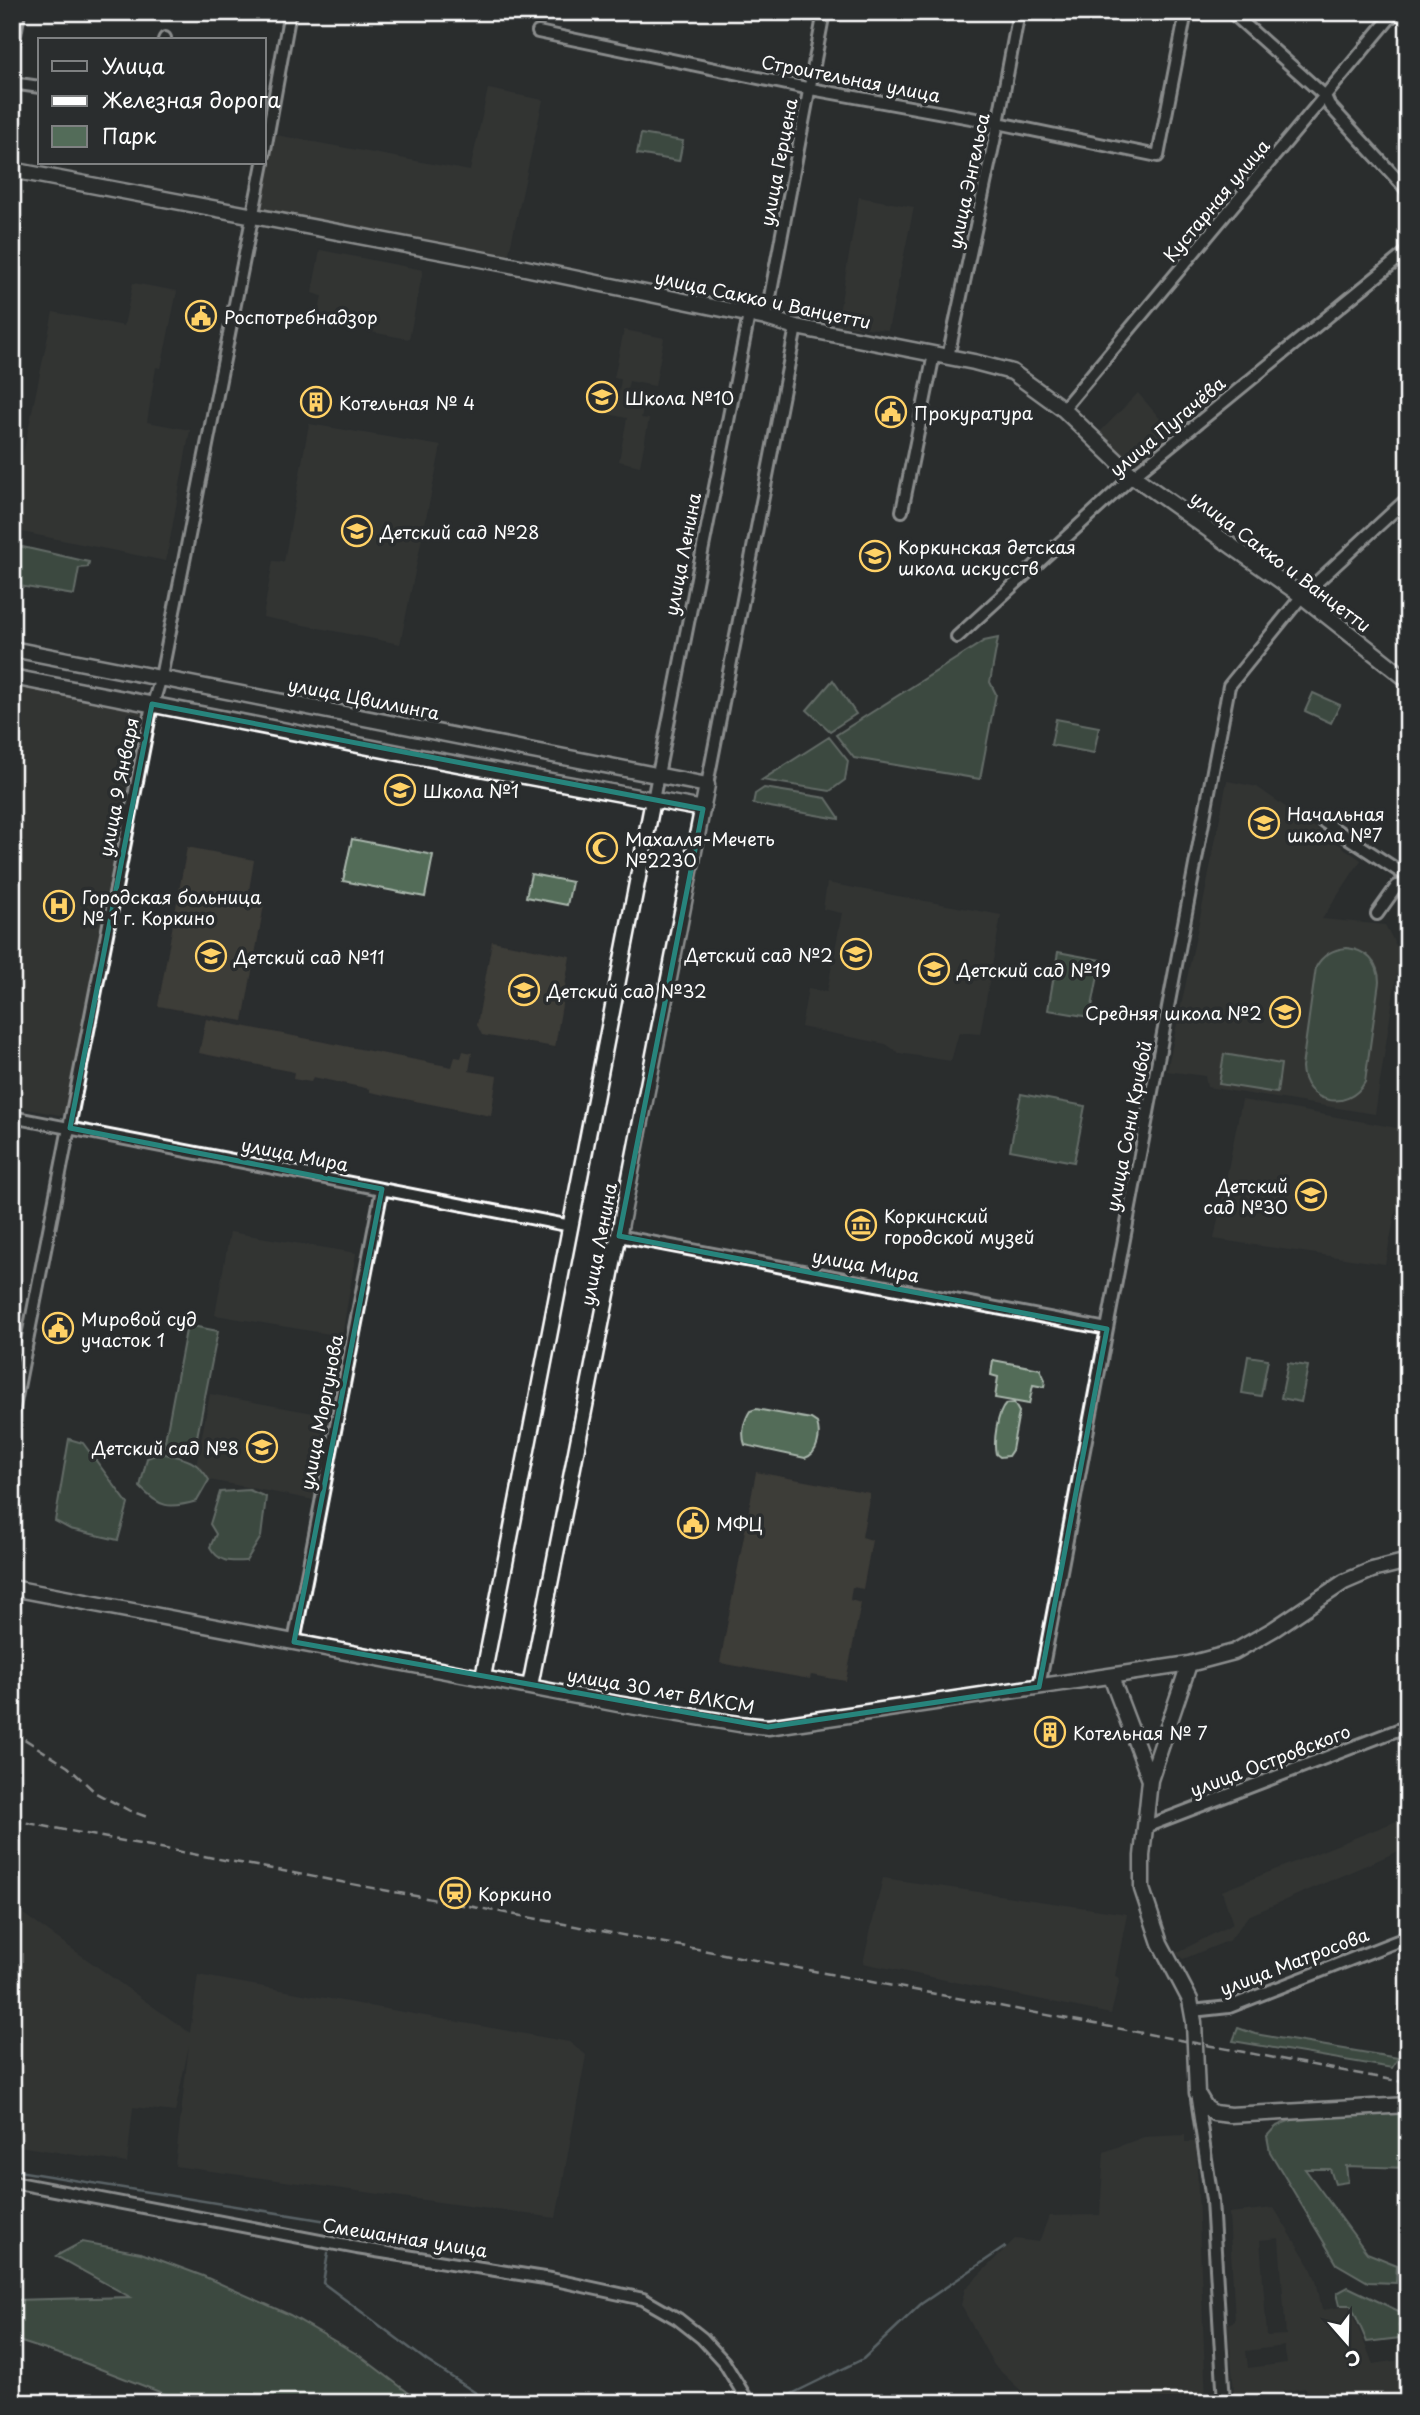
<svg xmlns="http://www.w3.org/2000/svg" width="1420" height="2415" viewBox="0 0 1420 2415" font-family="'Playpen Sans',sans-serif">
	<rect width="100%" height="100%" fill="#2a2d2e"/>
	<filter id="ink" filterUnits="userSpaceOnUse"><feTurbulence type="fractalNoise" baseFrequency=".0143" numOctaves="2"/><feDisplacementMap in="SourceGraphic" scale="14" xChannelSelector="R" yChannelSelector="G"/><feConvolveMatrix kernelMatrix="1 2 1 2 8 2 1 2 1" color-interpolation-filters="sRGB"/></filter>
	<g filter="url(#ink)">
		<path fill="#3d3c38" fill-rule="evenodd" d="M488,89L543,100L508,257L261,209L276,135L470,171Z
			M859,197L914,207L888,330L837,325Z
			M320,250L423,270L409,339L317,322L322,296L312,293Z
			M133,283L177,291L161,368L156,367L147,422L190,430L166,561L12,530L14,497L53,312L124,326Z
			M624,330L664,338L655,386L629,381L625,399L644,404L641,418L649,419L640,466L619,461L627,418L593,411L596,395L618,398L621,379L614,378Z
			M1138,393L1173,434L1132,468L1100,432Z
			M309,424L441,446L400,644L263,617L273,561L284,562Z
			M12,680L145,706L65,1116L12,1106Z
			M1227,781L1257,787L1361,860L1322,919L1385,925L1400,953L1375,1114L1207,1087L1205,1076L1167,1071L1204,899Z
			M187,847L254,860L247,902L264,905L243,1021L158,1006Z
			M827,883L1001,915L980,1034L959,1032L951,1061L899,1053L886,1044L801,1027L808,989L827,992L842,913L823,909Z
			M492,941L570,956L555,1047L482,1035L477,1025Z
			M206,1019L452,1067L455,1057L461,1058L463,1051L472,1053L469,1071L497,1076L491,1116L370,1092V1089L313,1077L311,1082L293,1079L294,1072L199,1053Z
			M1242,1100L1408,1130V1152L1385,1264L1214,1239Z
			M230,1232L356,1253L342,1336L215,1315Z
			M210,1394L329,1416L314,1500L194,1477Z
			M756,1472L870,1493L862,1537L872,1540L863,1589L852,1587L850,1600L861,1603L846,1681L811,1675L810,1679L720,1663Z
			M1407,1817L1408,1847L1248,1916L1230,1940L1183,1959L1176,1953L1233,1924L1222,1891Z
			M883,1878L1127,1914L1115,1976L1120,1978L1111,2014L863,1963Z
			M12,1909L19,1911L190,2033L198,1975L569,2042L586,2055L556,2218L175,2166L189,2045L175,2112L133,2107L127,2163L12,2145Z
			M1185,2135V2142H1196L1206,2403H1034L994,2365L961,2305L965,2289L1015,2239L1039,2242L1049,2216L1100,2215L1104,2152L1144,2137Z
			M1274,2208L1310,2266L1316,2280L1322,2310L1349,2306L1373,2364L1408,2359L1402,2362L1403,2368L1408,2367V2372H1404L1400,2380L1408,2393V2403H1309L1306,2388L1260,2395L1261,2403H1235L1228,2324L1235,2321L1229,2213ZM1279,2238L1286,2335L1267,2336L1260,2240ZM1284,2346L1287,2363L1248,2368L1246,2351Z"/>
		<path fill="#536c59" stroke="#a9b6ac" stroke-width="2" d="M641,134L683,141L679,161L637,154Z
			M18,546L89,562L88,567L79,568L74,595L19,586L21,568L14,550Z
			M998,638L990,682L996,694L980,779L854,758L836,735L984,641Z
			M833,680L856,714L830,731L807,710Z
			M1313,693L1340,705L1331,723L1305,711Z
			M1056,719L1099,727L1094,753L1051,745Z
			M829,737L848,761L845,780L830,791L762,780Z
			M764,788L826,798L839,817V819L753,804L755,794Z
			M352,839L433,855L425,897L343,881Z
			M531,874L572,882L567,905L526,897Z
			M1347,948C1366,950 1379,962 1379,982L1365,1082C1348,1113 1303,1103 1302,1067L1316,967C1323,954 1333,949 1347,948Z
			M1058,952L1101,960L1090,1017L1048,1010Z
			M1224,1054L1281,1064L1277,1093L1219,1084Z
			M1021,1094L1085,1106L1074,1162L1010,1150Z
			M187,1325L218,1331L194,1452L164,1446Z
			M1248,1356L1268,1359L1261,1396L1242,1393Z
			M993,1360L1040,1369L1045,1380L1044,1387L1033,1385L1029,1404L995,1398L998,1377L991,1375Z
			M1288,1363L1308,1366L1301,1402L1281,1398Z
			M1014,1403L1019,1412L1012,1450L1008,1456L1000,1457L996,1454C993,1442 997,1413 1006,1404Z
			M756,1409L811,1419L817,1423C821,1435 818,1454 805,1458L745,1445C741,1434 744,1420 750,1411Z
			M69,1439L83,1443L128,1504L118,1540L70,1529L55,1521Z
			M161,1453C183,1458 197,1459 209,1480L197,1501C169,1509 160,1508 140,1487L147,1458Z
			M249,1490L266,1497L261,1537L246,1561C230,1562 219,1563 210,1547L216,1534L210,1524L220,1492Z
			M1238,2028L1255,2034L1398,2058L1392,2068L1233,2041Z
			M1408,2111V2168L1346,2166L1348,2182L1335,2184L1330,2169H1305L1367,2253L1397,2265L1396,2283L1368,2282L1337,2264L1270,2152L1267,2136C1271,2132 1274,2127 1279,2125C1309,2110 1374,2112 1408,2111Z
			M82,2242L141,2253L203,2276L290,2315L360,2356L422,2403H188L77,2360L12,2339V2300L130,2297L56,2256Z
			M1348,2287L1405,2314L1399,2326L1405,2330L1408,2326V2337L1367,2342L1351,2305H1340L1337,2293Z"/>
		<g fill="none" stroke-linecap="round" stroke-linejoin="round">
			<path stroke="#94a3aa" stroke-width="2.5" d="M12,2170L327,2221L331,2234
				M328,2253L323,2283L427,2361L479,2395L518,2403
				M773,2403L863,2359L921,2304L1005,2247"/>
			<g stroke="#fff" stroke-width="16">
				<path id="street" d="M1231,12L1325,96L1329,105L1408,191
					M538,32L811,89L998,123L1158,156L1186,12
					M164,40L165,38
					M12,53L19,12
					M12,83L40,87
					M264,155L290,12
					M766,318L824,12
					M948,357L998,123L1019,12
					M1063,409L1395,12
					M902,511L934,354
					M957,637L1133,476L1408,251
					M707,785L796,327
					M653,800L749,315
					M1324,822L1408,877
					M1377,914L1397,886L1408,883
					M12,1117L571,1226
					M619,1236L1107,1329
					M12,1347L26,1349
					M12,1418L151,710L161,677L263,163
					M294,1642L382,1189
					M1039,1687L1229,686L1302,596L1408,498
					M1145,1827L1408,1726
					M1192,2011L1229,2007L1408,1937
					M1197,2099L1212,2200L1224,2403
					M12,2182L357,2248L551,2279L643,2299L678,2319L702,2338L724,2362L749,2403"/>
			</g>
			<g stroke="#fff" stroke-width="19">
				<path id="secondary" d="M12,170L501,263L766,318L796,327L974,362L1012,372L1063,409L1133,476L1302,596L1408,680
					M12,649L707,785L530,1686
					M12,677L409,755L703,809
					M12,1588L618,1704L739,1724L768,1727L1189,1664L1234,1652L1274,1629L1344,1582L1372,1570L1408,1561
					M1189,1664L1150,1780L1142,1856V1889L1160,1943L1190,2000L1194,2022L1197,2093L1206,2108L1214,2113L1230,2115L1408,2105
					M483,1677L653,800
					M1111,1677L1150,1780"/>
			</g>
			<use href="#street" stroke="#2a2d2e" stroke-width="10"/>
			<use href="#secondary" stroke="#2a2d2e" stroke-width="14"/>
			<path stroke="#fff" stroke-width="2.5" stroke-dasharray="10 5" stroke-linecap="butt" d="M12,1731L68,1767L96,1793L128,1810L150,1818
				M12,1820L1408,2083"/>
		</g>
	</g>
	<path d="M0 0H1420V2415H0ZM152,704L703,809L619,1236L1107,1329L1039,1687L768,1727L294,1642L382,1189L70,1128Z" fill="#2a2d2e" fill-opacity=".55" fill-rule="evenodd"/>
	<path fill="none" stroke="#27847c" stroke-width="5" stroke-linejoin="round" d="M152,704L703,809L619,1236L1107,1329L1039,1687L768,1727L294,1642L382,1189L70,1128Z"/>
	<defs>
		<g id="civic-ring" transform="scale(1.575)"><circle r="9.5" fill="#2a2d2e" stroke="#ffd166" stroke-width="1.5"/><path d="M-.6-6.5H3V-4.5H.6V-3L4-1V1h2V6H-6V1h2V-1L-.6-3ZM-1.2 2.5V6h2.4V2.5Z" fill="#ffd166"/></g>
		<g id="school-ring" transform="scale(1.575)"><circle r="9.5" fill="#2a2d2e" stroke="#ffd166" stroke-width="1.5"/><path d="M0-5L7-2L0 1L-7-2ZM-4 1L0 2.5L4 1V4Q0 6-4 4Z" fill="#ffd166"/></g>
		<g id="building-ring" transform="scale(1.575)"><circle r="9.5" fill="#2a2d2e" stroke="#ffd166" stroke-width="1.5"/><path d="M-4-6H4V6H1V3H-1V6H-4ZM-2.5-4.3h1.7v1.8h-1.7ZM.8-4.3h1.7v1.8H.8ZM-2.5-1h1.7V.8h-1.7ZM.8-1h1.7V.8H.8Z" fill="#ffd166"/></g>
		<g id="mosque-ring" transform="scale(1.575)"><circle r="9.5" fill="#2a2d2e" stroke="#ffd166" stroke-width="1.5"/><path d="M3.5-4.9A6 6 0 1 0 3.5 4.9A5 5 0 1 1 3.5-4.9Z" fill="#ffd166"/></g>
		<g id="hospital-ring" transform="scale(1.575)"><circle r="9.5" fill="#2a2d2e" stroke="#ffd166" stroke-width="1.5"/><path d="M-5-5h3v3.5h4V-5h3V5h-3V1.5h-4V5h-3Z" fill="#ffd166"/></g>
		<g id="museum-ring" transform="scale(1.575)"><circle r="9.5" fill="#2a2d2e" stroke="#ffd166" stroke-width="1.5"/><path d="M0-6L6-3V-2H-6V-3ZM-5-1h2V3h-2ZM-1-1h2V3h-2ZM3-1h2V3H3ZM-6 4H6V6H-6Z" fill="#ffd166"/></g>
		<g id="station-ring" transform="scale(1.575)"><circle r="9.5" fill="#2a2d2e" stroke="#ffd166" stroke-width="1.5"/><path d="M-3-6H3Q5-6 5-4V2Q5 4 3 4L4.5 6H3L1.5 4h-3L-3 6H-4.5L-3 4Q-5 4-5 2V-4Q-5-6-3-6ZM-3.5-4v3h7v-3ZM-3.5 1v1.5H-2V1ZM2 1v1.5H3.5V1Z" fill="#ffd166"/></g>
	</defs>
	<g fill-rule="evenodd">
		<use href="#civic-ring" x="201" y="316"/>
		<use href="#school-ring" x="602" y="397"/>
		<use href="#building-ring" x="316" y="402"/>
		<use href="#civic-ring" x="891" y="412"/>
		<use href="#school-ring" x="357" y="531"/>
		<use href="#school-ring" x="875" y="556"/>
		<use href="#school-ring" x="400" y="790"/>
		<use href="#school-ring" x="1264" y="823"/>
		<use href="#mosque-ring" x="602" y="848"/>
		<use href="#hospital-ring" x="59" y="906"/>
		<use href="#school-ring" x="856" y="954"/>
		<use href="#school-ring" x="211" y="956"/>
		<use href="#school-ring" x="934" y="969"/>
		<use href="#school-ring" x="524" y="990"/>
		<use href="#school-ring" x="1285" y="1012"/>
		<use href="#school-ring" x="1311" y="1195"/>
		<use href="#museum-ring" x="861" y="1225"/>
		<use href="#civic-ring" x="58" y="1328"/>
		<use href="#school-ring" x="262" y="1447"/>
		<use href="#civic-ring" x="693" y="1523"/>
		<use href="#building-ring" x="1050" y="1732"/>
		<use href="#station-ring" x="455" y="1893"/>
	</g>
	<g text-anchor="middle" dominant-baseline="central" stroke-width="7" stroke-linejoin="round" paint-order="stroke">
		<g font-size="18" fill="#fff" stroke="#2a2d2e">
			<text transform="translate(851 78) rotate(11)">Строительная улица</text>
			<text transform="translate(778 162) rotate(-79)">улица Герцена</text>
			<text transform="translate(968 181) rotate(-78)">улица Энгельса</text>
			<text transform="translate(1216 200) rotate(-50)">Кустарная улица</text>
			<text transform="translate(763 299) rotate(12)">улица Сакко и Ванцетти</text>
			<text transform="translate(1167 426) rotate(-40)">улица Пугачёва</text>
			<text transform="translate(682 554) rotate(-79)">улица Ленина</text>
			<text transform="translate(1281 561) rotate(37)">улица Сакко и Ванцетти</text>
			<text transform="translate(364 698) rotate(11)">улица Цвиллинга</text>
			<text transform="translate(118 787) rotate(-79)">улица 9 Января</text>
			<text transform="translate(1128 1126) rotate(-79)">улица Сони Кривой</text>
			<text transform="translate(295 1154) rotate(11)">улица Мира</text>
			<text transform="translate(598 1244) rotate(-79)">улица Ленина</text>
			<text transform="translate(866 1265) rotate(11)">улица Мира</text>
			<text transform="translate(321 1412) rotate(-79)">улица Моргунова</text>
			<text transform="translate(661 1690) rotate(10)">улица 30 лет ВЛКСМ</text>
			<text transform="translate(1270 1760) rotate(-21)">улица Островского</text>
			<text transform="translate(1294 1961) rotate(-21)">улица Матросова</text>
			<text transform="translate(405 2237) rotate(9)">Смешанная улица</text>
		</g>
		<g font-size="18" fill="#fff" stroke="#2a2d2e" text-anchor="start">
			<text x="224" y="316">Роспотребнадзор</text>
			<text x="625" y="397">Школа №10</text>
			<text x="339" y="402">Котельная № 4</text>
			<text x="914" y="412">Прокуратура</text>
			<text x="380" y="531">Детский сад №28</text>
			<text x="898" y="546">Коркинская детская<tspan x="898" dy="21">школа искусств</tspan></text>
			<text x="423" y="790">Школа №1</text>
			<text x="1287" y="813">Начальная<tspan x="1287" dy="21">школа №7</tspan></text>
			<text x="625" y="838">Махалля-Мечеть<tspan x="625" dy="21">№2230</tspan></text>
			<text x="82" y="896">Городская больница<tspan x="82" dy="21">№ 1 г. Коркино</tspan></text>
			<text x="833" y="954" text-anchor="end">Детский сад №2</text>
			<text x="234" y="956">Детский сад №11</text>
			<text x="957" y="969">Детский сад №19</text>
			<text x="547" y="990">Детский сад №32</text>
			<text x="1262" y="1012" text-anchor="end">Средняя школа №2</text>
			<text x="1288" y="1185" text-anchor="end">Детский<tspan x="1288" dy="21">сад №30</tspan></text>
			<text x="884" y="1215">Коркинский<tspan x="884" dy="21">городской музей</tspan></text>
			<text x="81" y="1318">Мировой суд<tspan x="81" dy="21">участок 1</tspan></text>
			<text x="239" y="1447" text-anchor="end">Детский сад №8</text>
			<text x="716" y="1523">МФЦ</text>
			<text x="1073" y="1732">Котельная № 7</text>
			<text x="478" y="1893">Коркино</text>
		</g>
	</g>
	<rect width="1420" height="2415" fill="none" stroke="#2a2d2e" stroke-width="42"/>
	<rect x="21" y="21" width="1378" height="2373" fill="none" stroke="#fff" stroke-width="2.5" filter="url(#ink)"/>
	<rect x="38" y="38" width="228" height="126" fill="#2a2d2e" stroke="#7f8182" stroke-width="2"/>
	<rect x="52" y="61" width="35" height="10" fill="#2a2d2e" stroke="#7f8182" stroke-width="2"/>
	<text x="102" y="74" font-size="21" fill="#ffffff">Улица</text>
	<rect x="52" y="96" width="35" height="10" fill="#ffffff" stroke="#7f8182" stroke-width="2"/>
	<text x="102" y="108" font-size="21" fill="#ffffff">Железная дорога</text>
	<rect x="52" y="126" width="35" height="21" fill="#536c59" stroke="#7f8182" stroke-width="2"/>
	<text x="102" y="144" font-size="21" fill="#ffffff">Парк</text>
	<g transform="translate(1347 2342) rotate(160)" stroke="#2a2d2e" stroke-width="5" paint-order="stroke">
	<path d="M0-5L12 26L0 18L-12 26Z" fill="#ffffff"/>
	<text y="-10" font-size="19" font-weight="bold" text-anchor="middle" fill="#ffffff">С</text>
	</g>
</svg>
